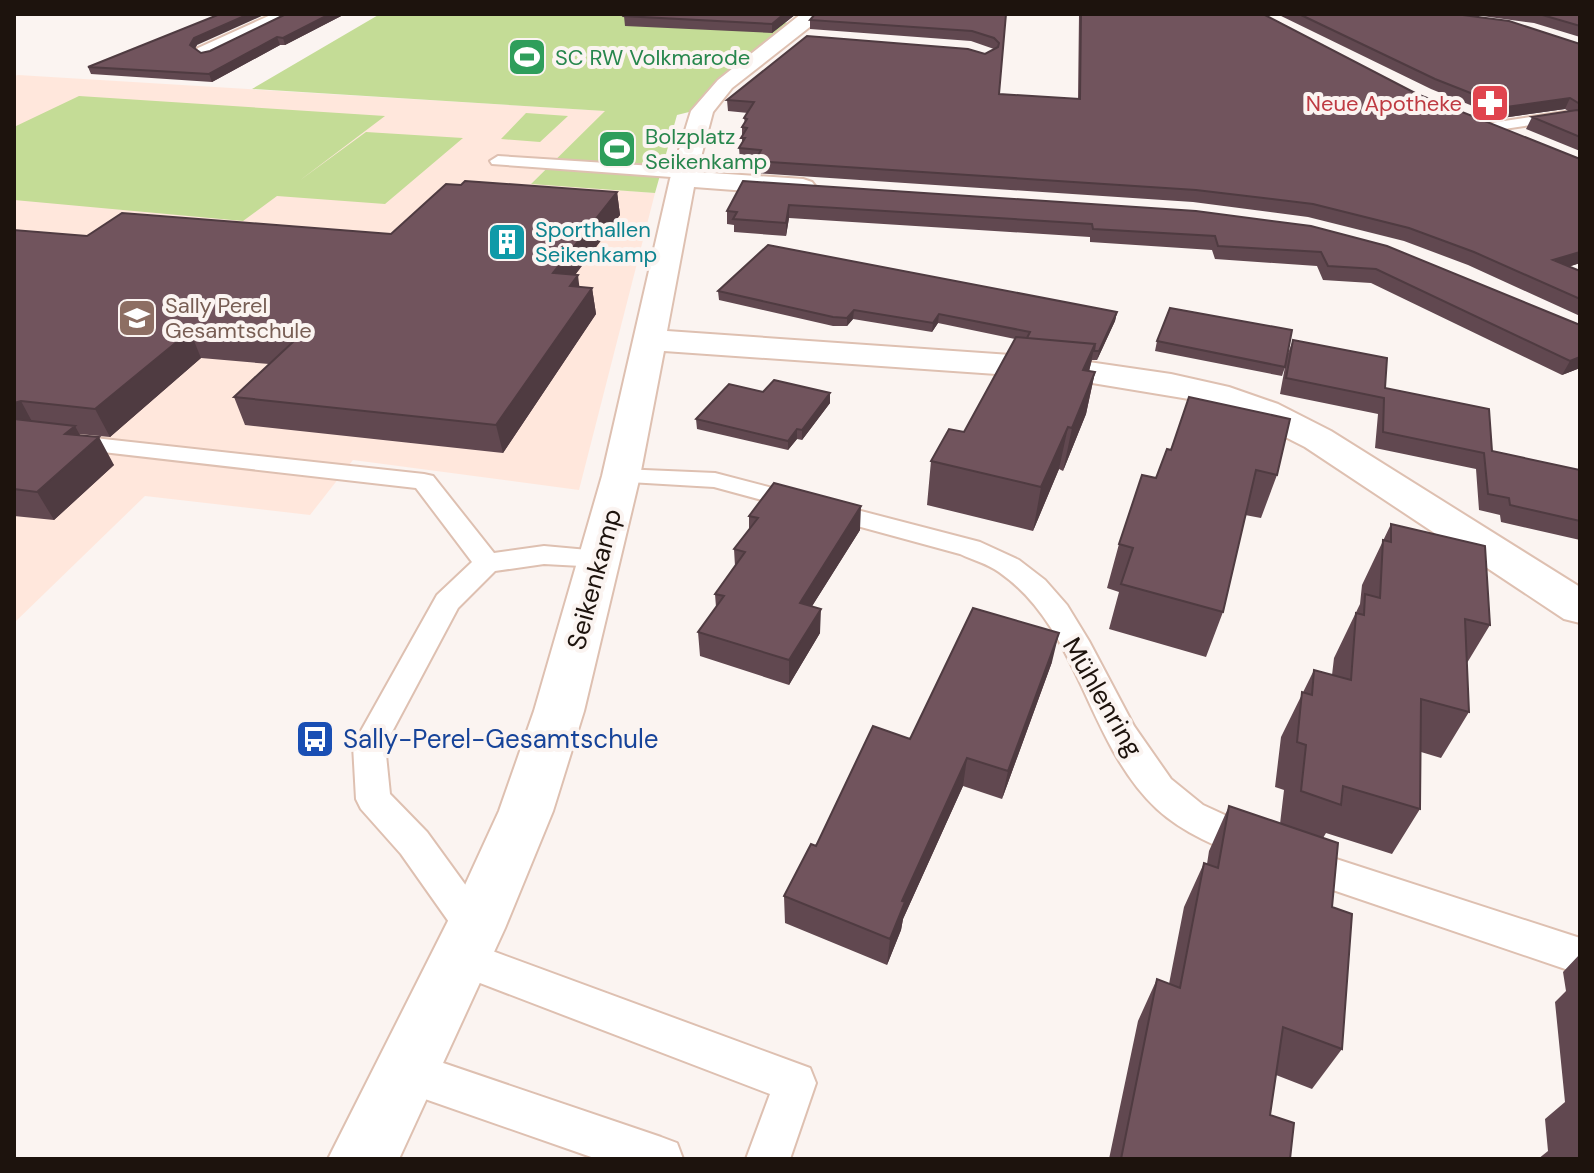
<svg xmlns="http://www.w3.org/2000/svg" width="1594" height="1173" viewBox="0 0 1594 1173" font-family="'DM Sans',sans-serif">
	<rect width="100%" height="100%" fill="#fbf4f1"/>
	<path fill="#ffe7dc" d="M18,75L606,111L532,183L655,193L579,490L353,460L310,515L145,496L14,623V76Z"/>
	<path fill="#c4dc96" d="M380,14H577L795,23L716,81L689,112L677,115L655,193L531,184L605,111L252,89Z
		M79,96L385,116L299,181L366,132L463,138L385,204L277,196L243,221L14,200V127Z
		M526,113L568,116L540,142L501,139Z"/>
	<g fill="none" stroke-linecap="round" stroke-linejoin="round">
		<g stroke="#dec0b1" stroke-width="4">
			<path id="lane" d="M1565,112L1572,116L1570,119L1491,131L1484,127L1491,123Z
				M498,156L685,168L693,173L685,178L492,164L490,161Z
				M67,435L424,474L433,476L494,553L544,546L610,552L614,558L610,564L600,567L544,564L495,571L458,608L385,745L390,794L427,832L488,916L494,928L488,940L476,945L810,1068L816,1083L790,1159H746L770,1094L446,970L441,957L446,944L461,939L401,854L361,809L356,799L353,745L437,595L472,562L416,488L59,447L55,442L59,437Z
				M621,469L715,473L980,542L1019,560L1045,580L1067,605L1089,641L1134,726L1171,779L1203,805L1266,834L1271,845L1266,856L1253,860C1219,848 1183,833 1157,809C1086,743 1081,629 999,572C988,564 973,560 960,554L714,487L612,481L609,476L612,471Z
				M1299,847L1580,938V974L1286,874L1281,863L1286,852Z
				M405,1050L661,1137L677,1143L683,1159H597L405,1092L390,1086L384,1071L390,1056Z"/>
		</g>
		<g stroke="#dec0b1" stroke-width="4">
			<path id="street" d="M273,14H297L212,56L205,58L195,52L198,48Z
				M801,14H819L811,26L732,88L713,112L697,172L803,179L812,182L816,187L812,192L803,195L694,187L667,331L1068,359L1171,374L1229,387L1278,404L1331,431L1580,587V623L1564,619L1305,447L1252,420L1207,402L1068,379L664,351L640,476L584,711L553,811L505,928L399,1159H328L454,909L499,811L534,711L602,476L670,179L691,111L718,80Z"/>
		</g>
		<use href="#lane" fill="#fff" fill-rule="evenodd"/>
		<use href="#street" fill="#fff" fill-rule="evenodd"/>
	</g>
	<path fill="#614850" d="M286,14H345L285,45H280L212,82L91,74L88,67L197,45L195,49L201,53L210,51Z
		M626,14H796L772,33L625,26L624,16Z
		M1006,14L999,94L1078,99L1079,14H1263L1417,94L1580,159V263L1568,267L1580,271V316L1468,265L1404,241L1308,217L1193,202L755,173V161L740,160L739,148L742,144V127L745,123L744,118L748,113L728,111L727,100L985,54L994,49L971,41L810,29V20Z
		M1277,14H1455L1580,44V151L1526,129L1532,117L1568,111L1565,109L1502,118L1431,89Z
		M1467,14H1580V37L1534,23Z
		M743,181L1196,211L1580,325V368L1562,375L1371,283L1323,280L1317,266L1215,259L1212,250L1090,242V237L789,218L786,236L734,232V225L727,224V211Z
		M617,192L620,215L575,275L579,287L592,288L596,314L503,453L245,425L234,397L269,364L201,358L110,437L79,434L114,465L54,520L14,516V230L87,236L391,234Z
		M718,291L1117,312L1115,321L1097,360H1092L1089,371L1095,372L1086,414L1063,471L1059,469L1033,531L927,505L931,461L964,432L1015,339L938,323L932,332L853,319L847,326H833L719,300Z
		M1293,340L1385,388L1492,451L1580,470V540L1501,522L1500,515L1479,510L1476,469L1375,448L1378,414L1280,394L1287,356Z
		M1157,341L1285,367L1282,376L1155,351Z
		M763,392L830,403L802,440L797,439L788,450L697,429L696,419Z
		M1167,449L1277,475L1261,518L1245,515L1223,612L1206,657L1109,629L1119,592L1107,588L1119,544L1156,478Z
		M749,516L860,530L812,606L820,633L789,685L700,656L698,632L716,607L715,594L735,566L734,549L749,529Z
		M1391,524L1490,625L1467,663L1469,712L1441,758L1421,752L1420,809L1392,854L1326,833L1323,838L1332,907L1342,1049L1312,1089L1276,1075L1270,1115L1290,1159H1109L1138,1021L1157,979L1169,984L1184,907L1204,863L1207,864L1209,851L1229,806L1280,824L1284,790L1275,787L1281,737L1314,670L1332,675L1334,658L1360,604L1362,585Z
		M1052,662L1002,799L963,786L903,919L901,930L887,965L785,923L784,896L816,846Z
		M1580,954V1159H1538L1548,1151L1545,1119L1565,1102L1555,1002L1566,991L1563,972Z"/>
	<path fill="#4f3b41" d="M249,14H266L197,45L192,53L190,45L194,38Z
		M330,14H345L285,45L283,38Z
		M784,14H796L772,33V24Z
		M277,37L280,45L212,82L209,74Z
		M1570,98L1565,109L1502,118L1506,107Z
		M617,192L620,215L557,299L553,273Z
		M789,205V218L786,236V223Z
		M1580,252V263L1546,274L1553,260Z
		M578,275L581,301L570,286Z
		M592,288L596,314L503,453L496,425Z
		M854,310L853,319L847,326V318Z
		M1117,312L1115,321L1097,360L1099,351Z
		M939,314L938,323L932,332L933,323Z
		M190,331L201,358L110,437L95,409Z
		M1095,344L1086,385L1083,370Z
		M1580,357V368L1562,375L1570,361Z
		M1095,372L1086,414L1063,471L1072,428Z
		M830,393V403L802,440V430Z
		M21,401L36,429L14,427V403Z
		M75,426L87,448L99,437L114,465L54,520L37,492L65,434Z
		M1068,427L1059,469L1033,531L1041,487Z
		M797,429V439L788,450V441Z
		M861,506L860,530L799,627L800,603Z
		M821,609L820,633L789,685V660Z
		M1059,633L1052,662L1002,799L1008,771Z
		M967,758L963,786L903,919L901,930L887,965L890,939L902,901Z"/>
	<path fill="#71545d" stroke="#4f3b41" stroke-width="2" d="M220,14H249L194,38L190,45L201,53L210,51L286,14H330L283,38L277,37L209,74L88,67Z
		M626,14H784L772,24L624,16Z
		M815,14H1006L999,94L1080,99L1081,14H1263L1417,94L1580,159V252L1553,260L1580,271V299L1474,252L1409,228L1313,204L1196,190L755,161L761,150L739,148L745,138H741L747,128L742,127L747,119L744,118L754,102L727,100L807,36L968,49L985,54L998,47L999,43L994,38L972,31L810,20Z
		M1299,14H1455L1509,21L1580,44V104L1570,98L1506,107L1435,79Z
		M1539,14H1580V26Z
		M1577,110L1580,111V137L1532,117Z
		M465,181L617,192L553,273L578,275L570,286L592,288L496,425L234,397L294,341L190,331L95,409L21,401L14,403V230L87,236L122,213L391,234L446,184L461,185Z
		M743,181L1196,211L1311,226L1387,246L1580,325V357L1570,361L1376,269L1328,266L1321,252L1218,246L1215,236L1093,229L1092,224L789,205L786,223L733,219L737,212L727,211Z
		M768,245L1117,312L1099,351H1094L1095,344L1027,338L1030,332L939,314L933,323L854,310L847,318L833,317L718,291Z
		M1170,308L1292,330L1285,367L1157,341Z
		M1016,337L1095,344L1083,370L1095,372L1072,428L1068,427L1041,487L931,461L949,429L964,432Z
		M1293,340L1387,358L1385,388L1489,409L1492,451L1580,470V521L1510,505L1509,498L1488,494L1484,453L1383,432L1384,398L1286,378Z
		M774,380L830,393L802,430L797,429L788,441L696,419L729,384L763,392Z
		M1189,397L1290,419L1277,475L1256,470L1223,612L1121,584L1133,548L1119,544L1142,475L1156,478L1167,449L1171,450Z
		M14,419L75,426L65,434L99,437L37,492L14,489Z
		M774,483L861,506L800,603L821,609L789,660L698,632L724,596L715,594L745,552L734,549L758,518L749,516Z
		M1391,524L1485,546L1490,625L1465,619L1469,712L1421,699L1420,809L1343,786L1341,805L1301,791L1306,745L1297,742L1302,692L1312,695L1314,670L1351,680L1356,613L1364,615L1365,594L1380,598L1383,540L1391,542Z
		M973,608L1059,633L1008,771L967,758L902,901L905,902L890,939L784,896L811,844L816,846L873,726L910,739Z
		M1229,806L1338,843L1332,907L1352,914L1342,1049L1283,1027L1270,1115L1294,1123L1290,1159H1121L1157,979L1180,988L1204,863L1218,868Z"/>
	<defs>
		<g id="stadium-square" transform="scale(2)"><rect x="-9" y="-9" width="18" height="18" rx="4" fill="#2e9e5b" stroke="#fbf4f1"/><path d="M0-5a6.5 5 0 1 0 0 10a6.5 5 0 1 0 0-10ZM-3.5-1.8h7v3.6h-7Z" fill="#fff"/></g>
		<g id="pharmacy-square" transform="scale(2)"><rect x="-9" y="-9" width="18" height="18" rx="4" fill="#e0444e" stroke="#fbf4f1"/><path d="M-2-6h4v4h4v4h-4v4h-4v-4h-4v-4h4Z" fill="#fff"/></g>
		<g id="building-square" transform="scale(2)"><rect x="-9" y="-9" width="18" height="18" rx="4" fill="#0f9aa8" stroke="#fbf4f1"/><path d="M-4-6H4V6H1V3H-1V6H-4ZM-2.5-4.3h1.7v1.8h-1.7ZM.8-4.3h1.7v1.8H.8ZM-2.5-1h1.7V.8h-1.7ZM.8-1h1.7V.8H.8Z" fill="#fff"/></g>
		<g id="school-square" transform="scale(2)"><rect x="-9" y="-9" width="18" height="18" rx="4" fill="#8d6e63" stroke="#fbf4f1"/><path d="M0-5L7-2L0 1L-7-2ZM-4 1L0 2.5L4 1V4Q0 6-4 4Z" fill="#fff"/></g>
		<g id="bus-square" transform="scale(2)"><rect x="-9" y="-9" width="18" height="18" rx="4" fill="#1a4fb4" stroke="#fbf4f1"/><path d="M-5-6H5V4H4V6H2V4H-2V6H-4V4H-5ZM-3.5-4V0h7V-4ZM-3.5 1.2v1.5H-2V1.2ZM2 1.2v1.5H3.5V1.2Z" fill="#fff"/></g>
	</defs>
	<g fill-rule="evenodd">
		<use href="#stadium-square" x="527" y="57"/>
		<use href="#pharmacy-square" x="1490" y="103"/>
		<use href="#stadium-square" x="617" y="149"/>
		<use href="#building-square" x="507" y="242"/>
		<use href="#school-square" x="137" y="318"/>
		<use href="#bus-square" x="315" y="739"/>
	</g>
	<g text-anchor="middle" dominant-baseline="central" stroke-width="8" stroke-linejoin="round" paint-order="stroke">
		<g font-size="22" fill="#27864d" stroke="#fbf4f1" text-anchor="start">
			<text x="555" y="57">SC RW Volkmarode</text>
			<text x="645" y="136">Bolzplatz<tspan x="645" dy="25">Seikenkamp</tspan></text>
		</g>
		<g font-size="22" fill="#be3a42" stroke="#fbf4f1" text-anchor="end">
			<text x="1462" y="103">Neue Apotheke</text>
		</g>
		<g font-size="22" fill="#0d838f" stroke="#fbf4f1" text-anchor="start">
			<text x="535" y="229">Sporthallen<tspan x="535" dy="25">Seikenkamp</tspan></text>
		</g>
		<g font-size="22" fill="#785e54" stroke="#fbf4f1" text-anchor="start">
			<text x="165" y="305">Sally Perel<tspan x="165" dy="25">Gesamtschule</tspan></text>
		</g>
		<g font-size="26" fill="#1d130d" stroke="#fbf4f1">
			<text transform="translate(594 579) rotate(-75)">Seikenkamp</text>
			<text transform="translate(1103 697) rotate(60)">Mühlenring</text>
		</g>
		<g font-size="26" fill="#164399" stroke="#fbf4f1" text-anchor="start">
			<text x="343" y="739">Sally-Perel-Gesamtschule</text>
		</g>
	</g>
	<rect width="1594" height="1173" fill="none" stroke="#1d130d" stroke-width="32"/>
</svg>
